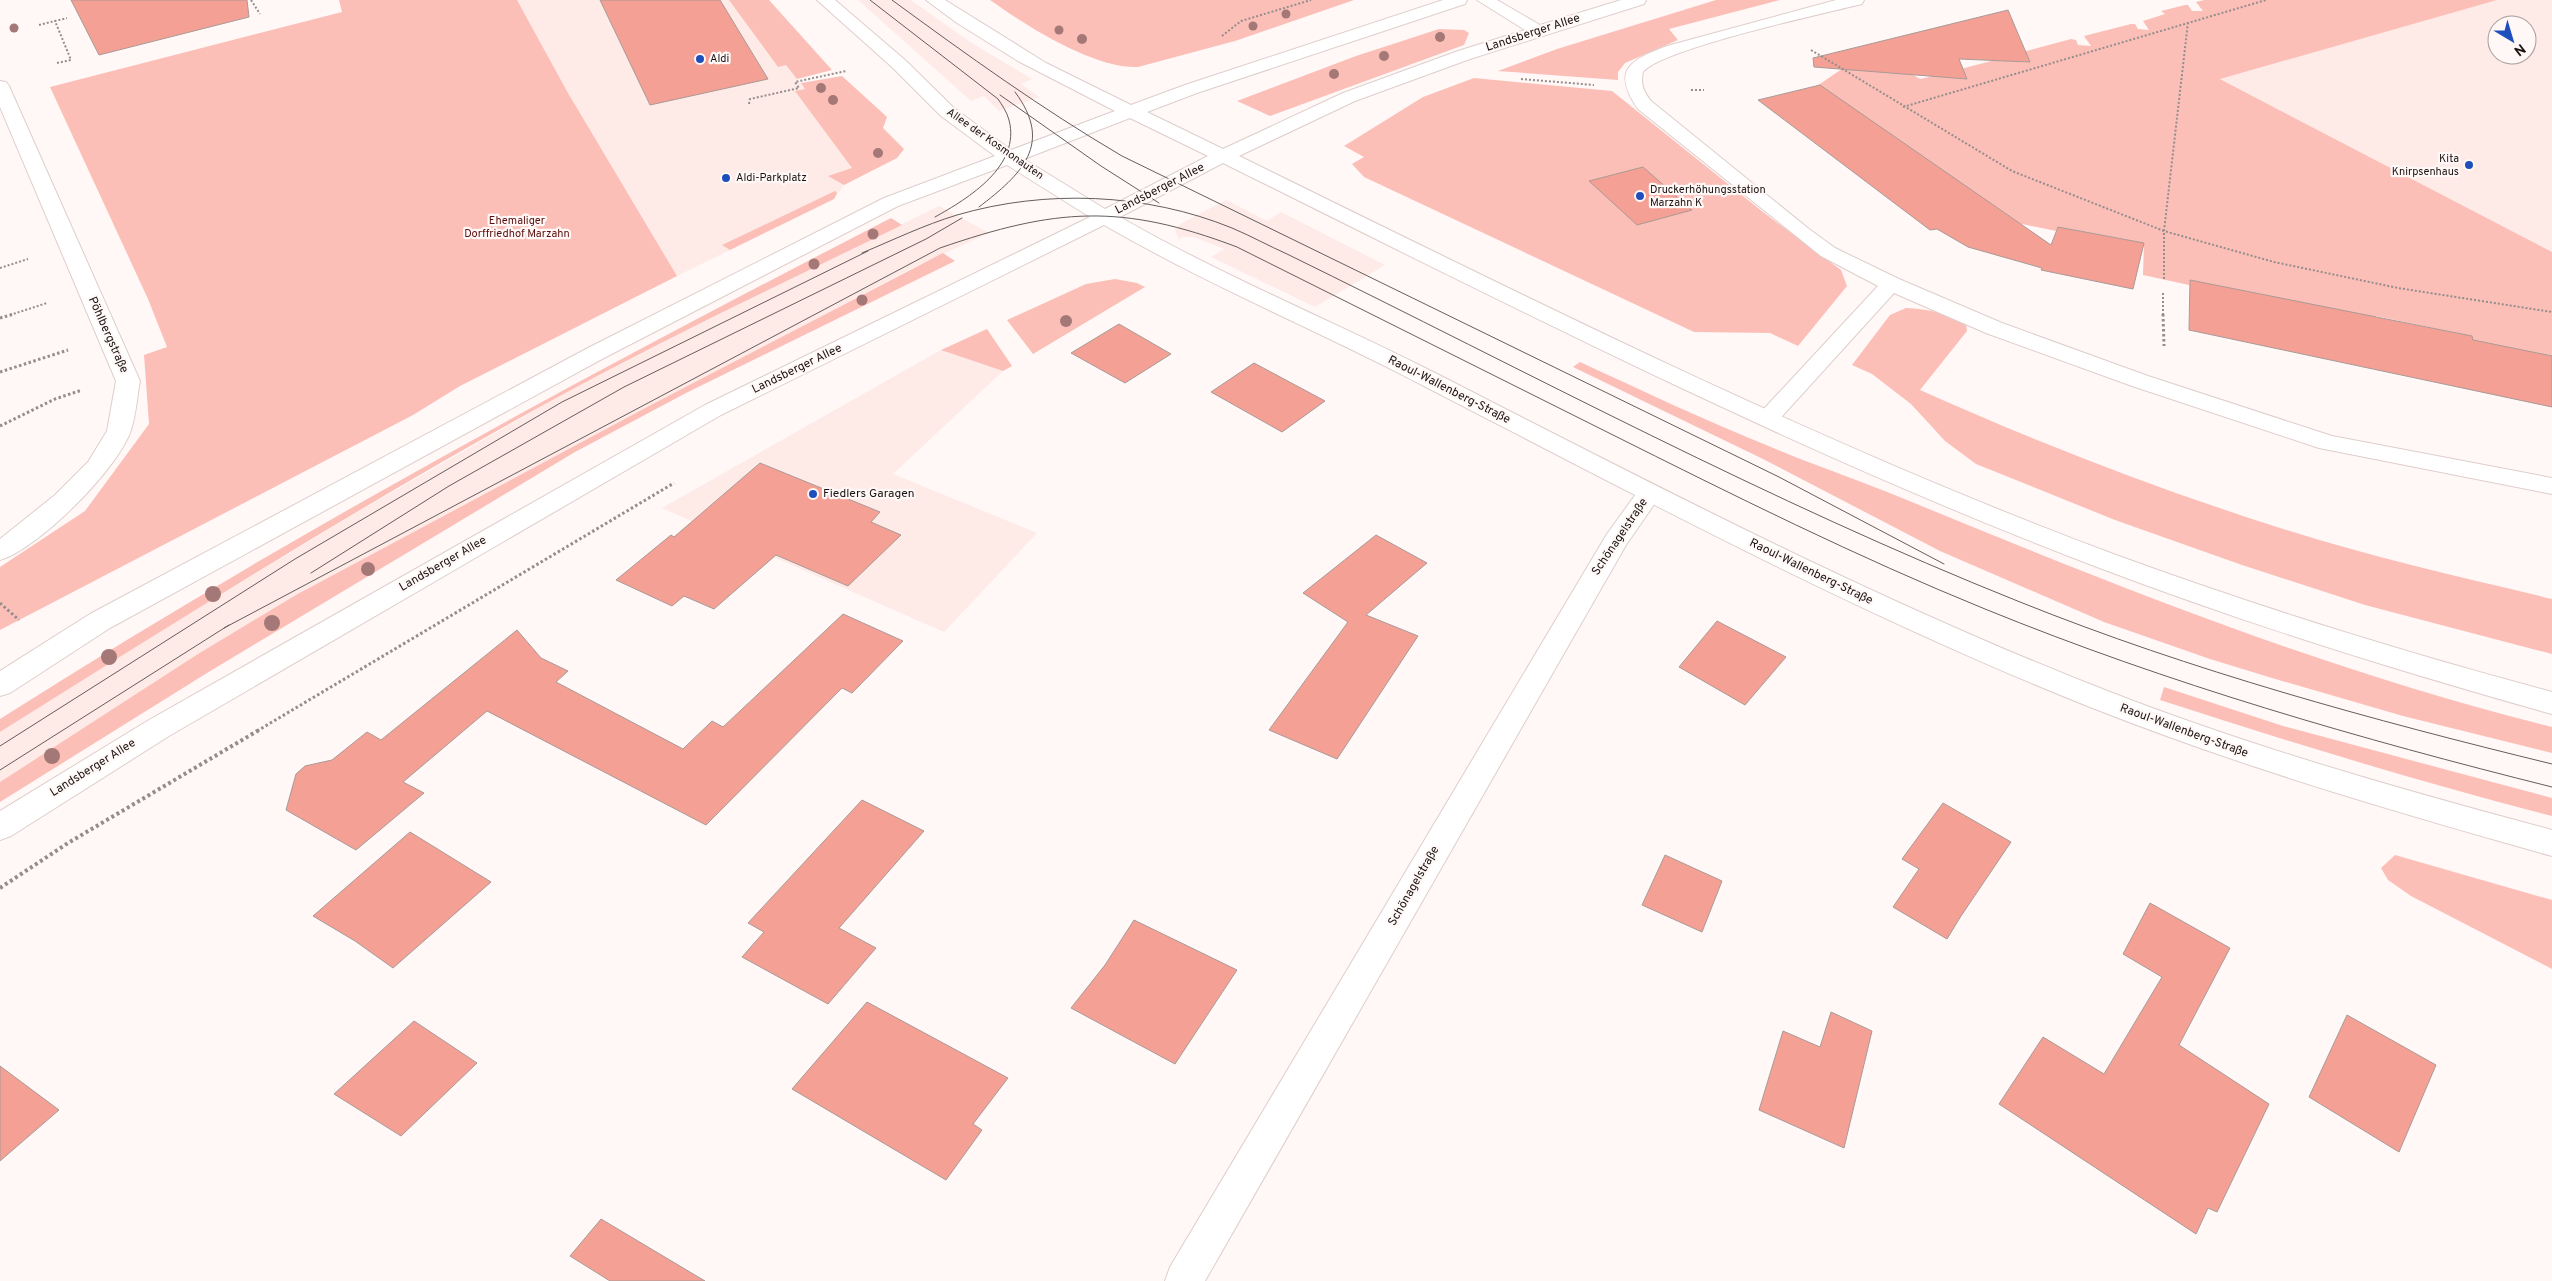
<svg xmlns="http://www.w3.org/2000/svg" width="2552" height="1281" viewBox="0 0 2552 1281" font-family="Overpass,sans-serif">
	<rect width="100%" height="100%" fill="#fff8f7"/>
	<path fill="#feeae7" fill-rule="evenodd" d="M517,0H734L871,171L844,185L834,199L677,276L568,93Z
		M858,0H911L970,42L1032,79L1021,84L1039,97L999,111L984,96L971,101Z
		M2497,0H2552V252L2219,78ZM2497,25H2527V55H2497Z
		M1226,200L1267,221L1281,212L1385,265L1315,307L1211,257L1224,249L1194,237H1181L1179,240L1175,229L1182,223Z
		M939,206L989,233L910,269L518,478L32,761L0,782V732L195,610L363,509L558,397L677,335Z
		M941,350L1003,371L893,474L1037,533L944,632L662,508Z"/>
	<path fill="#fcbfb7" d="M339,0H517L568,93L677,276L460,386L413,415L0,630V567L85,511L149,424L144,355L167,347L148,299L50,87L342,12Z
		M729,0H769L832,70L797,79L786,65L778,67Z
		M990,0H1354L1235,41L1138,67C1094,69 1025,25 990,0Z
		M1716,0H1780L1669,29L1678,40L1625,63L1618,72V80L1498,71L1557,49Z
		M2204,0H2497L2220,79L2552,252V356L2473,342L2471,336L2376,316L2377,320L2190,280L2189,285L2143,275L2144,243L2058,227L2056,231L2012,222L1817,86L1871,49L1920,79L1952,72L1954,78L1967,79L1961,69L2010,56H2015L2017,62H2030L2023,52L2071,39L2076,40L2078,45L2091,46L2084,36L2131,24H2135L2138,29L2149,30L2143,21L2165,14L2161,11L2185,5H2188L2192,11H2203L2196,2Z
		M1439,29L1464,30L1469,33L1464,45L1270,116L1237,101L1356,56Z
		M842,76L887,117L883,128L904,149L897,158L844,185L828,176L852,168L795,91L805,89L801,83Z
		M1474,78L1612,91L1763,212L1841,270L1847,286L1798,346L1770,333L1694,332L1364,177L1352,164L1364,157L1344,146L1423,97Z
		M835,191L837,193L834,199L730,250L722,245Z
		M891,218L902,225C787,281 670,336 558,397C367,501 184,617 0,732V719C287,536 588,374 891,218Z
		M943,253L955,261L686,393L575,452L207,673L0,802V782L198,654L296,595L651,405Z
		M1115,279L1137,283L1145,287L1033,354L1007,320L1086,284Z
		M1906,308C1929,309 1946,313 1966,324L1967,331L1920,390C2036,442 2155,488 2277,527C2367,556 2460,577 2552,599V654L2365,605L2242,565L2115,520L1976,464L1945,441L1911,404L1872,374L1852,365L1890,315Z
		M987,329L1012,366L1003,371L941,350Z
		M1580,362C1643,391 1706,421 1771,447C1816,466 1862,481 1907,500C2118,587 2330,672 2552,727V753L2403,716L2272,678L2210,659L2104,622L1940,551L1763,459L1573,367Z
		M2164,687L2283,726L2552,798V816C2420,782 2289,742 2160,700Z
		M2395,855L2552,900V969L2411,896L2388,880L2381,868Z"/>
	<path fill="#f4a095" stroke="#a99a97" d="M71,0H247L249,17L99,55Z
		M600,0H720L768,79L650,105Z
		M2008,10L2030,62L1959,59L1967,79L1814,67L1813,58Z
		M1820,85L2051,245L2058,227L2144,243L2133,289L2041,270L2042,268L1968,247L1937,229L1930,230L1758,100Z
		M1643,167L1692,210L1637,225L1589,181Z
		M2190,280L2472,336L2473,340L2552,356V407L2189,330Z
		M1119,324L1171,354L1125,383L1071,353Z
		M1254,363L1325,401L1282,432L1211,392Z
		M760,463L880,512L871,522L901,535L848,586L776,555L714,609L684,596L672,606L616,580L671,535L674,537Z
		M1376,535L1427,563L1366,615L1418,636L1337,759L1269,730L1348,622L1303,593Z
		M843,614L903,641L852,693L842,688L706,825L487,711L403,782L424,793L356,850L286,810L296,774L305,766L332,760L367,732L381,740L517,630L541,658L568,671L556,682L683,749L712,721L723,727Z
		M1717,621L1786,657L1745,705L1679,667Z
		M862,800L924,831L839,928L876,948L828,1004L742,957L764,932L748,923Z
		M1943,803L2011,842L1961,916L1947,939L1893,907L1919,869L1902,859Z
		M410,832L491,882L393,968L355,941L313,916Z
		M1665,855L1722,881L1702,932L1642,905Z
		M2150,903L2230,948L2179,1045L2269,1104L2217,1212L2208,1208L2196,1234L1999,1104L2043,1037L2104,1074L2162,977L2123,954Z
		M1134,920L1237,970L1175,1064L1071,1008L1105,965Z
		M867,1002L1008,1078L973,1124L982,1130L946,1180L792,1089Z
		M1831,1012L1872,1031L1844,1148L1759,1110L1783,1031L1820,1047Z
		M2347,1015L2436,1065L2399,1152L2309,1097Z
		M414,1021L477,1063L401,1136L334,1094Z
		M0,1066L59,1110L0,1161Z
		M601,1219L705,1281H610L570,1256Z"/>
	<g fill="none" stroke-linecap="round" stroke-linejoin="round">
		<g stroke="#dececb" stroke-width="2">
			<path id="minor" d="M1836,0H1864L1862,4C1825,13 1661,49 1643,72C1640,84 1644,92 1651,101L1809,229L1835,248L1899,279L2002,323L2148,376L2332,436L2552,478V494L2319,448L2132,386L1986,333L1894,293L1776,423L1768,425L1760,423L1756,418L1760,413L1878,286L1821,256L1638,109C1611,70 1630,60 1667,46Z
				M0,81L6,82L9,86L140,381C137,397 136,415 131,430C119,468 38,549 0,560V539L55,495L88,462L107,431L116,381L0,107Z
				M1650,485L1659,487L1662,493L1626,545L1205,1281H1165L1170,1267L1607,534L1641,487Z"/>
		</g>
		<g stroke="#dececb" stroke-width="2">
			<path id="major" d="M817,0H835L905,60L954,108L1011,150L1115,111L1018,61L957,23L926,0H945L1046,63L1131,105L1185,85L1443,0H1467L1465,4L1197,93L1147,112L1223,149L1343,93L1458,51L1525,30L1477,0H1497L1540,25L1621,0H1646L1644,4L1470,59L1355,101L1239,156C1527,297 1815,443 2116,555C2261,608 2403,652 2552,692V714C2398,671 2247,624 2097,567C1797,453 1511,306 1223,163L1120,217C1224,277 1336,322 1443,377C1662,489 1881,603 2110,692C2254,748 2403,790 2552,830V856C2396,812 2241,767 2090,707C1861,616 1643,499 1424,386C1318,331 1208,285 1104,225L721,415L169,736L11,836L0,840V811L149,720L705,405L1090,217L1007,165L898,206L602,359L110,628L10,693L0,696V671L90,614L586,349L884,198L995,156L941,116L893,68ZM1130,118L1208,156L1105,209L1024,159Z"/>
		</g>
		<path stroke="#938d8c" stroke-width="2" stroke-dasharray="2 2" stroke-linecap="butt" d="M251,0L260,14
			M39,25L55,21
			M1222,36L1241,21L1311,0
			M1811,50L2012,171L2164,231L2274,262L2398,288L2552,312
			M57,63L71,60L55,21L67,18
			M1521,79L1594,85
			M1691,90H1704
			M749,104L750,99L799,88L795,82L846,71
			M1903,107L2266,0
			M0,268L28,259
			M2164,279V231L2188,22
			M2163,293V315
			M10,315L47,303"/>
		<path stroke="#938d8c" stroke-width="3" stroke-dasharray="2.5 2.5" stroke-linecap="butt" d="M2163,314L2164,346
			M0,318L14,314
			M0,372L68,350
			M0,426L55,399L82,390
			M0,603L19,620
			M257,731L674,483"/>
		<path stroke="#938d8c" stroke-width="4" stroke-dasharray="3 3" stroke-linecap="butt" d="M0,888L68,843L259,730"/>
		<use href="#minor" fill="#fff" fill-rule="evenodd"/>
		<use href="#major" fill="#fff" fill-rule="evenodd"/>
		<path stroke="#645e5d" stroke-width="1" d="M870,0L998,99C1002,105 1007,112 1009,120C1021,166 969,198 935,217
			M892,0C967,55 1042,109 1122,156L1779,477L1944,564
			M1000,95L1101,166L1159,203
			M979,207C1022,174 1054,144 1015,92
			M862,253C893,240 924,225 957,215C1046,189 1146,193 1232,228C1251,236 1269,246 1287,254C1530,373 1769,502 2020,602C2192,671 2372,720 2552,764
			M311,573L449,486L624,387L926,239L962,218
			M224,628L940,248C1056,208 1121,203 1237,247C1361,309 1485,371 1609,433C1733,495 1857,557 1985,609C2169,684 2360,739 2552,787
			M0,746L295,559L562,402L868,251
			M0,770L229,625"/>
	</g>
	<g fill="#a47877">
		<circle cx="1286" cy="14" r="4.5"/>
		<circle cx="1253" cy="26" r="4.5"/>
		<circle cx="14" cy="28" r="4.5"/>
		<circle cx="1059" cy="30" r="4.5"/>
		<circle cx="1440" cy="37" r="5"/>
		<circle cx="1082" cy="39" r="5"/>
		<circle cx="1384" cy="56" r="5"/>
		<circle cx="1334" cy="74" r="5"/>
		<circle cx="821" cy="88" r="5"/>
		<circle cx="833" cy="100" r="5"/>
		<circle cx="878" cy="153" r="5"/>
		<circle cx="873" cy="234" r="5.5"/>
		<circle cx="814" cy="264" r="5.5"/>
		<circle cx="862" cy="300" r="5.5"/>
		<circle cx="1066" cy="321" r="6"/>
		<circle cx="368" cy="569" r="7"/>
		<circle cx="213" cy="594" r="8"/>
		<circle cx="272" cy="623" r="8"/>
		<circle cx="109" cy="657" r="8"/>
		<circle cx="52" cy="756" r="8"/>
	</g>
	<g fill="#1e4fbc" stroke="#fff8f7" stroke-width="2">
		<circle cx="700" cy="59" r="5"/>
		<circle cx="2469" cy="165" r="5"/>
		<circle cx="726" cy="178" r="5"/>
		<circle cx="1640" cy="196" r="5"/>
		<circle cx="813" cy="494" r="5"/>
	</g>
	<g text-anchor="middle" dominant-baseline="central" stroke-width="4.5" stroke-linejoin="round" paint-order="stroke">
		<g font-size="11" fill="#191413" stroke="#fff8f7" text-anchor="start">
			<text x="710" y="59">Aldi</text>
			<text x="2459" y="159" text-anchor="end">Kita<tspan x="2459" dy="13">Knirpsenhaus</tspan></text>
			<text x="736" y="178">Aldi-Parkplatz</text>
			<text x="1650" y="190">Druckerhöhungsstation<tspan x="1650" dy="13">Marzahn K</tspan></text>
		</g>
		<g font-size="11" fill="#191413" stroke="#fff8f7">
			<text transform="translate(995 144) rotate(35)">Allee der Kosmonauten</text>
		</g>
		<g font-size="11" fill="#5a100e" stroke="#fff8f7">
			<text x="517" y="221">Ehemaliger<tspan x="517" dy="13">Dorffriedhof Marzahn</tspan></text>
		</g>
		<g font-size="12" fill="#191413" stroke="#fff8f7">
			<text transform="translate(1533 33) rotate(-18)">Landsberger Allee</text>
			<text transform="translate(1160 189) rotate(-27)">Landsberger Allee</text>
			<text transform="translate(108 335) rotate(66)">Pöhlbergstraße</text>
			<text transform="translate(797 369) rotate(-26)">Landsberger Allee</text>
			<text transform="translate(1449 390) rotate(27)">Raoul-Wallenberg-Straße</text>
			<text transform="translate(1620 537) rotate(-56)">Schönagelstraße</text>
			<text transform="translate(443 564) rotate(-30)">Landsberger Allee</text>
			<text transform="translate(1811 572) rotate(26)">Raoul-Wallenberg-Straße</text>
			<text transform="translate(2184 731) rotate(20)">Raoul-Wallenberg-Straße</text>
			<text transform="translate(93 768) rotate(-32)">Landsberger Allee</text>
			<text transform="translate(1414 886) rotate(-60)">Schönagelstraße</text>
		</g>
		<g font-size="12" fill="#191413" stroke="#fff8f7" text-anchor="start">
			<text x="823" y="494">Fiedlers Garagen</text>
		</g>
	</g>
	<g transform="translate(2512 40) rotate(142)"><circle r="24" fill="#fff8f7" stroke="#a39d9c"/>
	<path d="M0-4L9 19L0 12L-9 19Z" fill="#1e4fbc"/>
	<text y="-8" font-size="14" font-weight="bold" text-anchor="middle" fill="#191413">N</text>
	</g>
</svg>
